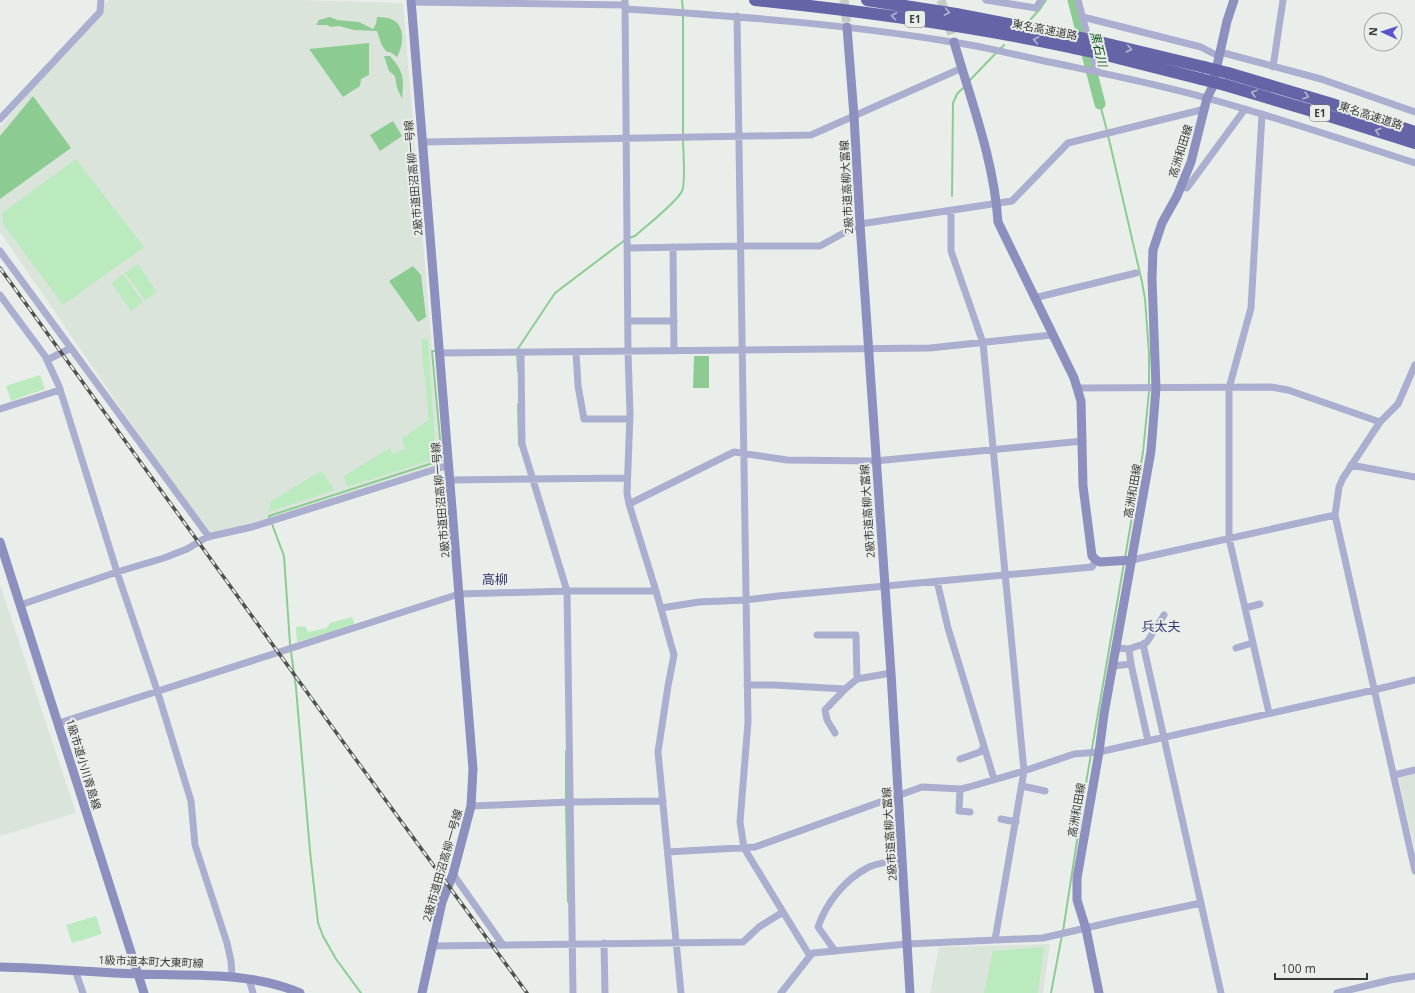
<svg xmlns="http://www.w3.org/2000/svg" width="1415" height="993" viewBox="0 0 1415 993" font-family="'Open Sans','Noto Sans JP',sans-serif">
	<rect width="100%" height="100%" fill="#eaeeea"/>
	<path fill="#dbe4db" d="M108,0H302L403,3L442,467L209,537L0,232V127Z
		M0,585L76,813L0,836Z
		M1415,773V849L1398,777Z
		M1050,944L1043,993H930L939,947Z"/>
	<path fill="#bbeabf" d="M76,159L144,247L63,305L3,224L2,213Z
		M138,264L157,292L145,300L125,273Z
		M123,274L143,302L131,311L111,283Z
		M428,338L436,459L347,487L344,476L390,448L393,454L405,449L402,438L429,420L422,353V339Z
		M40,375L45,389L11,401L6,386Z
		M321,471L335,490L268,512L271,501Z
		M352,617L355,625L297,642L296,627L305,626L308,632L327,628L330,623Z
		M96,916L102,934L72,943L66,925Z
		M1044,947L1038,993H984L993,951Z"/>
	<path fill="#8ccc93" d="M330,17L337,20L359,22L373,29L376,24L377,17C384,17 394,18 398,24C405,33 402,48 397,57L390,52H387L382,46L377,31L354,30L339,26L331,27L327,25H316L319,20Z
		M369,43V75L361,79L360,86L343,97L309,49Z
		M384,56H390C404,72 404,78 402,99L397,88L395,76L389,71Z
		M33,96L71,148L0,199V136Z
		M393,121L402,136L380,151L370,135Z
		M413,266L421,275L426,317L418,322L389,281Z
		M694,356H709V388H693Z"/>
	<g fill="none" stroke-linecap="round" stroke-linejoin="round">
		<path stroke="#8ccc93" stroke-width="2" d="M682,0L683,11
			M683,15V135
			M1030,20L1040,9L1046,0
			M1000,49L1004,45
			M969,81L997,52
			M1100,104L1107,131
			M1108,135L1142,282L1145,299L1149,353V392L1143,452L1125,558
			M952,196L953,103L957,94L964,87
			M629,238L635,236C645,227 677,202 682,191C686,184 683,150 683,139
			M518,371L517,350L555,293L625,240
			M518,404L519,445
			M270,519L269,516L442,460L432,351H436
			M272,524L284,556L290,644L296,688L310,851L318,923L323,936L336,959L361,993
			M566,751V800
			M566,805L568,902
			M1063,931L1086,783L1124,563
			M1051,993L1062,935"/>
		<path stroke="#8ccc93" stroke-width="11" d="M1073,0L1100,104"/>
		<path stroke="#c6cac6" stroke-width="9" stroke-dasharray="9 4.5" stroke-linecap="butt" d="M844,0L847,27
			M941,0L954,42"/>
		<path stroke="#acaecf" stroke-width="7" d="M625,0L628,352L630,414L627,493L629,504L656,591L674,655L668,686L658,752L681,993
			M986,0L1036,8L1041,0
			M1078,0L1097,72
			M411,2L625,5
			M625,9C735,16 844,24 952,42C982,46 1011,54 1040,60C1096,72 1154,83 1210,99C1279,118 1347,141 1415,163
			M737,16L748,722L740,822L744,848L810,956
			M1083,17L1201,47L1218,56
			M1220,52L1321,79L1415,112
			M1273,67L1283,0
			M1262,114L1251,308L1229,388V538L1269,713
			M0,119L100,12L101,0
			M423,142L811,135L962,68
			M1181,187L1187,188L1245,109
			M951,211V251L983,343L1024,771L995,940
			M673,247L674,351
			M628,248L740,246H820L860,224L1012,201L1068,143L1205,109
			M0,251L209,537
			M0,295L45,356L59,386L117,572L157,690L191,801L195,845L227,943L231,961L232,976
			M1034,298L1136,273
			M628,321H674
			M576,352L578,386L584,419H630
			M440,353L930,348L1052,335
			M521,353L522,444L567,591L573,993
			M47,360L71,348
			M1415,365L1398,404L1380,422L1343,478L1339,487L1335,515L1415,871
			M1078,388L1271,387L1288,390L1380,422
			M0,409L60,390
			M1351,465L1415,477
			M450,480L627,478
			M629,504L734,452L787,460L875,461L1083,441
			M1132,560L1335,515
			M937,581L948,628L994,779
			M20,605L117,572L164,558L187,549L207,537L252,527L449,465
			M661,608L699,602L746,600L778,596L1092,567L1096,560
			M1245,608L1260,604
			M817,635H856L857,679
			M1143,644L1147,642L1164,615
			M1236,648L1252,643
			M1129,649L1143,644L1221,993
			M1131,664L1148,741
			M1113,666L1131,664L1129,649L1116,648
			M747,685H774L845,689L857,679L891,673
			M59,723L459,594L567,591H656
			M835,733L827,720L825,710L845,689
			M960,759L980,752L984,747
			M1394,775L1415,770
			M1022,786L1045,791
			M960,789L959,811L970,812
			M471,806L570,802L663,801
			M1001,819L1016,822
			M668,852L755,847L922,787L961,789L969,787L1024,771L1074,754L1099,752L1374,690L1415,680
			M453,874L503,945
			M604,943L605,993
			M432,946L743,942L759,927L783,912
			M835,951L818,927C826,903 845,879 869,867C879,863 891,861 902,859
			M75,970L83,993
			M249,979L253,993
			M781,993L810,956L813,953L907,944L1043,938L1116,921L1201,903
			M1337,993L1390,980L1415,976"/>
		<path stroke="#8d8fbe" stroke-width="9" d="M411,0L473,769L471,806L453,874L442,902L422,993
			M847,27L854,116L860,224L891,673L910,993
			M954,42C971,101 994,160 998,222L1074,378L1081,401L1083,486L1092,556L1096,560L1100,562L1132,560
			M0,542L144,993
			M0,967C46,968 91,972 137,974C192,976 249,971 300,993
			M1099,993L1086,929L1077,900V878L1099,752L1104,714L1151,451L1156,388L1152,279L1153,250L1162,223L1177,196L1191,162L1207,98L1212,88L1227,21L1234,0"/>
		<path stroke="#6464a7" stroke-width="12" d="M755,0C862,11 968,25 1074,48
			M867,0L956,14L1072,36
			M1091,40L1204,67
			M1094,52L1201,79
			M1228,73L1332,104L1415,132
			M1225,85L1329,116L1415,143"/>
		<g stroke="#505250" stroke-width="3.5">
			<path id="rail" d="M0,268L346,746L527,993"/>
		</g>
		<use href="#rail" stroke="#eaeeea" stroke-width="2" stroke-dasharray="6" stroke-linecap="butt"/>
		<path stroke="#6464a7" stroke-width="12" d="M1072,36L1091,40
			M1074,48L1094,52
			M1204,67L1228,73
			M1201,79L1225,85"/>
	</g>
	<defs><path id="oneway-chevron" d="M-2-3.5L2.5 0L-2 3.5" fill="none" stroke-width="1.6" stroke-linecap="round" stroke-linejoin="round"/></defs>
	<g stroke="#b4b7cf">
		<use href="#oneway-chevron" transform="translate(947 12) rotate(10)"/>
		<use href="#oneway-chevron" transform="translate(894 16) rotate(-172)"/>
		<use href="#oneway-chevron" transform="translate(1036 40) rotate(-169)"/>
		<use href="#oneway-chevron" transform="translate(1129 49) rotate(13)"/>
		<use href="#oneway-chevron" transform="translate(1254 93) rotate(-164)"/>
		<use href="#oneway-chevron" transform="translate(1306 96) rotate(16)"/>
		<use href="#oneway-chevron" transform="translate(1378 131) rotate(-162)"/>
	</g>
	<g text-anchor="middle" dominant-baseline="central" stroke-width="4" stroke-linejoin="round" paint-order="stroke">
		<g fill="#eaeeea" stroke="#6d6f6d" stroke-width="1">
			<rect x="905" y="11" width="20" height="16" rx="3"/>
			<rect x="1310" y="105" width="20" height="16" rx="3"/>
		</g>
		<g font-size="10" font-weight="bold" fill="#383938">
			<text x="915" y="19">E1</text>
			<text x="1320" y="113">E1</text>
		</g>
		<g font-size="11" fill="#383938" stroke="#eaeeea">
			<text transform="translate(1045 29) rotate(11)">東名高速道路</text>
			<text transform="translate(1371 115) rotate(18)">東名高速道路</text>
			<text transform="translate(1180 151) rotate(-73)">高洲和田線</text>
			<text transform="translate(413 178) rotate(-95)">2級市道田沼高柳一号線</text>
			<text transform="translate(846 187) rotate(-93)">2級市道高柳大富線</text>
			<text transform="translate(1132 491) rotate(-80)">高洲和田線</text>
			<text transform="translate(440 500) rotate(-95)">2級市道田沼高柳一号線</text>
			<text transform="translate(867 511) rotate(-94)">2級市道高柳大富線</text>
			<text transform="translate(84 764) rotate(73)">1級市道小川青島線</text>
			<text transform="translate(1076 810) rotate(-80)">高洲和田線</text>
			<text transform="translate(889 834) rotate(-94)">2級市道高柳大富線</text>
			<text transform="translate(442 865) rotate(-74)">2級市道田沼高柳一号線</text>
			<text transform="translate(151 961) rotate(2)">1級市道本町大東町線</text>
		</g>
		<g font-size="12" font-style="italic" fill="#135723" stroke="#eaeeea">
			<text transform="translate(1099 49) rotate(76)">黒石川</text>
		</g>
		<g font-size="13" fill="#373470" stroke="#eaeeea">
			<text x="495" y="579">高柳</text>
			<text x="1161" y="626">兵太夫</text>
		</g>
	</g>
	<g transform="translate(1383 32) rotate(273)"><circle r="19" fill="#eaeeea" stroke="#a3a6a3"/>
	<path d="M0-3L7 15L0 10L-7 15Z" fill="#5d52ca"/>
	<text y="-6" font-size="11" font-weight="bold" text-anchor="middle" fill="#383938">N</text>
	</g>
	<path d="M1275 973v6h92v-6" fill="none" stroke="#383938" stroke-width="2"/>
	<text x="1281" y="973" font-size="12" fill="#383938" stroke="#eaeeea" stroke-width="3" paint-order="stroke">100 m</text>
</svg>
